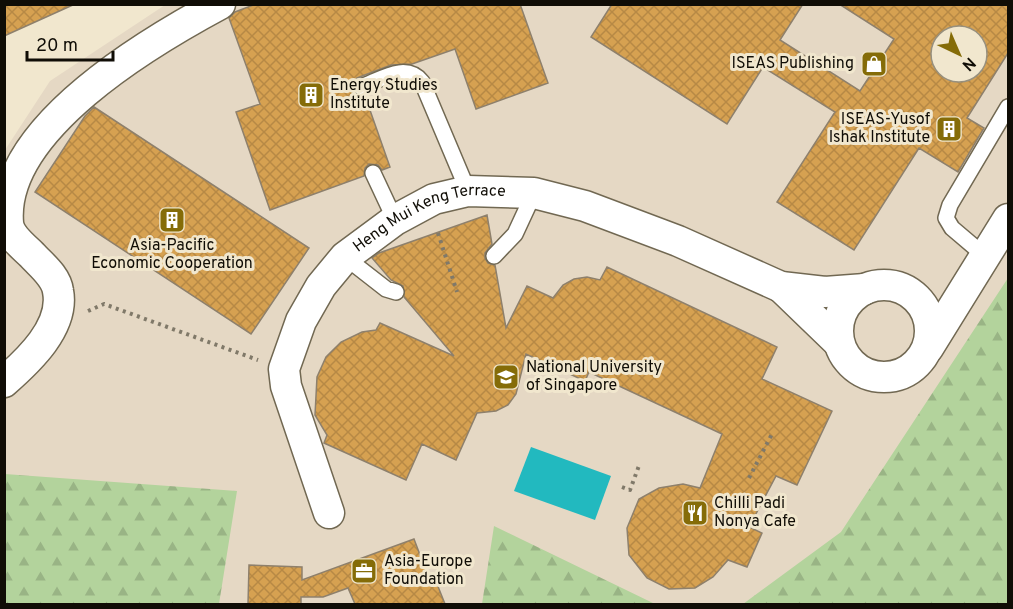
<svg xmlns="http://www.w3.org/2000/svg" width="1013" height="609" viewBox="0 0 1013 609" font-family="Overpass,sans-serif">
	<defs>
		<pattern id="forest-firs" width="22" height="20" patternUnits="userSpaceOnUse" patternTransform="scale(1.5)"><rect width="22" height="20" fill="#b3d39c"/><path d="M5 1l3.5 6h-7zM16 11l3.5 6h-7z" fill="#99b485"/></pattern>
		<pattern id="building-cross-hatch" width="8" height="8" patternUnits="userSpaceOnUse" patternTransform="scale(1.5)"><rect width="8" height="8" fill="#d6a151"/><path d="M0 0l8 8M0 8l8-8" fill="none" stroke="#b78945"/></pattern>
	</defs>
	<rect width="100%" height="100%" fill="#f1e7ce"/>
	<path fill="#e5d8c4" fill-rule="evenodd" d="M165,5H1008V604H5V150L50,81ZM941,36H977V72H941Z"/>
	<path fill="url(#forest-firs)" d="M1008,278V604H743L841,532Z
		M5,474L237,491L219,604H5Z
		M494,526L655,604H482Z"/>
	<path fill="#22b9bf" d="M531,447L611,476L595,520L514,491Z"/>
	<path fill="url(#building-cross-hatch)" stroke="#8e806c" stroke-width="1.5" fill-rule="evenodd" d="M4,4H75L4,36Z
		M256,4H520L548,83L476,109L455,49L412,64L391,65L357,78L353,82L352,90L356,95L365,96L390,167L382,170L378,165L369,164L365,168L364,176L270,210L236,112L260,104L229,18L235,12Z
		M612,4H803L780,40L860,91L894,39L839,4H1008V53L967,118L984,128L958,172L919,148L854,250L777,202L835,112L763,67L727,124L591,37ZM941,36H977V72H941Z
		M94,107L309,248L251,334L35,192L85,116Z
		M487,215L492,244L485,253V258L488,263L495,265L506,328L527,286L553,298L563,285L574,279L587,277L600,280L607,267L777,347L762,379L832,411L797,485L776,476L749,527L762,533L747,567L728,560L713,577L695,588L669,589L647,578L629,555L627,528L639,499L659,488L683,484L700,488L722,434L589,372L585,381L526,354L516,394L508,405L496,411L477,413L456,460L422,444L406,480L324,443L327,435L315,415L317,377L326,357L341,342L362,332L376,330L380,323L454,356L404,297L403,286L391,280L372,258L379,253Z
		M414,539L428,576L433,574L445,604H355L348,588L323,597H301V604H248L249,565L302,567V580Z"/>
	<g fill="none" stroke-linecap="round" stroke-linejoin="round">
		<g stroke="#716852" stroke-width="18">
			<path id="lane" d="M361,87C382,79 406,62 422,82L468,191
				M373,173L395,220
				M494,256L515,234L534,193
				M985,256L952,228L946,218L950,205L1008,107
				M345,257L386,289L396,292"/>
		</g>
		<g stroke="#716852" stroke-width="33">
			<g id="street">
				<circle cx="884" cy="331" r="46"/>
				<path d="M781,287L838,342"/>
				<path d="M928,348L1008,219"/>
				<path d="M4,382C28,361 65,327 58,291C56,276 41,265 32,255C23,246 9,236 8,223C0,129 151,41 220,4"/>
				<path id="s1" d="M329,513L286,386L284,369L301,321L321,286L345,257L395,220L434,199L468,191L534,193L585,206L678,241L781,287L825,292L865,289"/>
			</g>
		</g>
		<path stroke="#807969" stroke-width="4" stroke-dasharray="3 4.5" stroke-linecap="butt" d="M438,233L457,292
			M88,311L104,304L258,360
			M749,478L773,432
			M622,487L630,490L640,463"/>
		<use href="#lane" stroke="#fff" stroke-width="15"/>
		<use href="#street" stroke="#fff" stroke-width="30"/>
	</g>
	<defs>
		<g id="shop-square" transform="scale(1.35)"><rect x="-9" y="-9" width="18" height="18" rx="4" fill="#856c08" stroke="#f1e7ce"/><path d="M-5-2.5h2.3a2.7 3.5 0 0 1 5.4 0H5L5.5 6h-11ZM-1.5-2.5h3a1.5 2.3 0 0 0-3 0Z" fill="#fff"/></g>
		<g id="building-square" transform="scale(1.35)"><rect x="-9" y="-9" width="18" height="18" rx="4" fill="#856c08" stroke="#f1e7ce"/><path d="M-4-6H4V6H1V3H-1V6H-4ZM-2.5-4.3h1.7v1.8h-1.7ZM.8-4.3h1.7v1.8H.8ZM-2.5-1h1.7V.8h-1.7ZM.8-1h1.7V.8H.8Z" fill="#fff"/></g>
		<g id="university-square" transform="scale(1.35)"><rect x="-9" y="-9" width="18" height="18" rx="4" fill="#856c08" stroke="#f1e7ce"/><path d="M0-5L7-2L0 1L-7-2ZM-4 1L0 2.5L4 1V4Q0 6-4 4Z" fill="#fff"/></g>
		<g id="restaurant-square" transform="scale(1.35)"><rect x="-9" y="-9" width="18" height="18" rx="4" fill="#856c08" stroke="#f1e7ce"/><path d="M-5-6h1v4h1v-4h1v4h1v-4h1v5L-1.5 .5V6h-2V.5L-5-1ZM5-6V6H3V1.5H1.5Q1.5-4 5-6Z" fill="#fff"/></g>
		<g id="office-square" transform="scale(1.35)"><rect x="-9" y="-9" width="18" height="18" rx="4" fill="#856c08" stroke="#f1e7ce"/><path d="M-6-3h4V-5.5h4V-3h4V5H-6ZM-1-4.5V-3h2v-1.5ZM-6 0V1H6V0Z" fill="#fff"/></g>
	</defs>
	<g fill-rule="evenodd">
		<use href="#shop-square" x="874" y="64"/>
		<use href="#building-square" x="311" y="95"/>
		<use href="#building-square" x="949" y="129"/>
		<use href="#building-square" x="172" y="220"/>
		<use href="#university-square" x="506" y="377"/>
		<use href="#restaurant-square" x="695" y="513"/>
		<use href="#office-square" x="364" y="571"/>
	</g>
	<g text-anchor="middle" dominant-baseline="central" stroke-width="6" stroke-linejoin="round" paint-order="stroke">
		<g font-size="16" fill="#100d06" stroke="#f1e7ce" text-anchor="start">
			<text x="854" y="64" text-anchor="end">ISEAS Publishing</text>
			<text x="330" y="86">Energy Studies<tspan x="330" dy="18">Institute</tspan></text>
			<text x="930" y="120" text-anchor="end">ISEAS-Yusof<tspan x="930" dy="18">Ishak Institute</tspan></text>
			<text x="172" y="246" text-anchor="middle">Asia-Pacific<tspan x="172" dy="18">Economic Cooperation</tspan></text>
			<text x="526" y="368">National University<tspan x="526" dy="18">of Singapore</tspan></text>
			<text x="714" y="504">Chilli Padi<tspan x="714" dy="18">Nonya Cafe</tspan></text>
			<text x="384" y="562">Asia-Europe<tspan x="384" dy="18">Foundation</tspan></text>
		</g>
		<g font-size="16" fill="#100d06" stroke="#f1e7ce">
			<text stroke="none"><textPath href="#s1" startOffset="376">Heng Mui Keng Terrace</textPath></text>
		</g>
	</g>
	<rect width="1013" height="609" fill="none" stroke="#100d06" stroke-width="12"/>
	<g transform="translate(959 54) rotate(136)"><circle r="28" fill="#f1e7ce" stroke="#97907e" stroke-width="1.5"/>
	<path d="M0-4.5L10 22L0 15L-10 22Z" fill="#856c08"/>
	<text y="-9" font-size="16" font-weight="bold" text-anchor="middle" fill="#100d06">N</text>
	</g>
	<path d="M27 51v9h86v-9" fill="none" stroke="#100d06" stroke-width="3"/>
	<text x="36" y="51" font-size="18" fill="#100d06" stroke="#f1e7ce" stroke-width="4.5" paint-order="stroke">20 m</text>
</svg>
